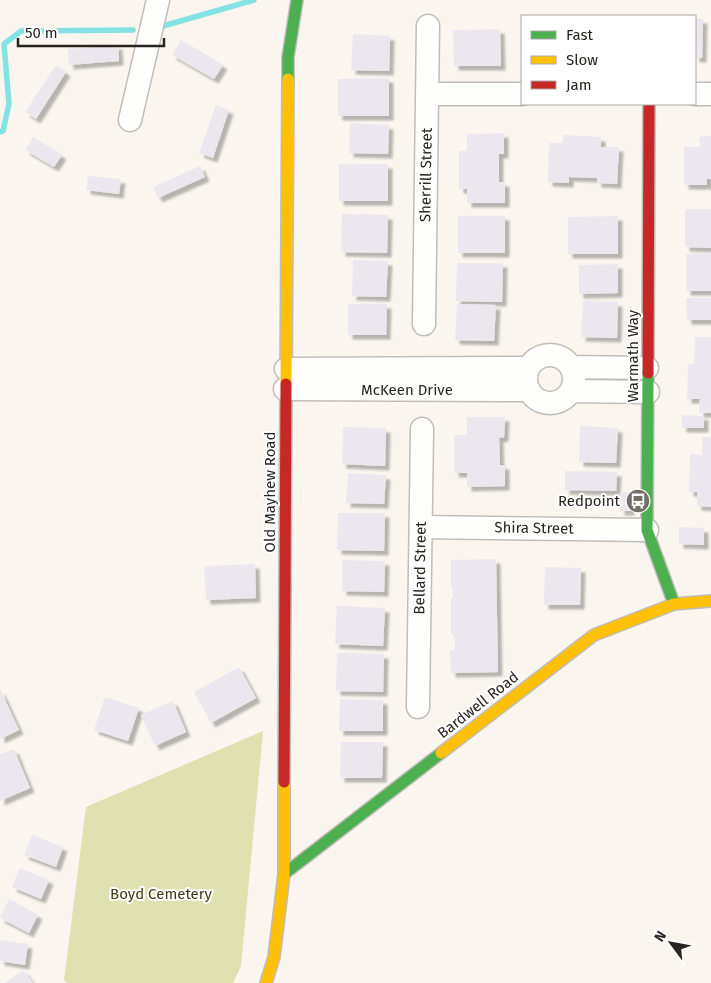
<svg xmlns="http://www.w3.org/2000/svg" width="711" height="983" viewBox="0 0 711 983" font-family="'Fira Sans',sans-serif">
	<defs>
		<filter id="shadow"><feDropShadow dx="4.5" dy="4.5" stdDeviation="1" flood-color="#0004"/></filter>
	</defs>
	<rect width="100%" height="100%" fill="#faf5ef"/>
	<path fill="#e0e1b1" d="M263,731L241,966L233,983H67L64,980L86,807Z"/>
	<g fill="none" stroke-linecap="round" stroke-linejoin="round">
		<path stroke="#82e3e2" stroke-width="5.5" d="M163,26L254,0
			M0,132L3,131L9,104L4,44L21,31L133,30"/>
	</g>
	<path fill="#ece7ee" filter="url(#shadow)" d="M695,19H703L702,58H695Z
		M500,29L501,66H454L453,30Z
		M353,34L390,36L389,71L351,70Z
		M181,40L223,65L214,79L172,55Z
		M118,45L119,61L69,65L68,49Z
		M56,65L66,72L36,119L25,112Z
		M389,78V116H338V79Z
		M216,105L229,110L213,158L199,153Z
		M350,123L389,125L388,154L349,153Z
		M504,133V154H499V182H505V203H467V189H459V151H467V134Z
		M563,135L601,137V147H619L617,184L597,183V178L569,177V183L548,182L549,143H563Z
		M711,136V179H707V185H684V147H700L699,137Z
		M33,137L62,155L54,167L25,150Z
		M339,164H388V201H339Z
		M200,166L205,177L158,198L153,187Z
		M88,176L121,179L119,194L86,190Z
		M685,209H711V248L685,247Z
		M342,214L388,215L387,253L341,252Z
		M458,216H505V253H458Z
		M618,216V254H568V217Z
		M711,253V291H686V254Z
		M353,260L388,261L386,297L352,296Z
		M457,263H503L502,302L456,301Z
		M618,264V293L579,294V265Z
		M686,298H711V320H687Z
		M583,301L618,302L617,338L581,337Z
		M348,304H387L386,335H348Z
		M457,304L496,305L494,341L455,340Z
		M695,337H711V413H699L700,399H687L688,364H694Z
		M682,415L704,416V428H682Z
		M467,417H505L504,437L499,438L500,465H505V486L467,487V473H454V435H467Z
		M580,426L618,428L616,463L579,462Z
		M343,427L386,428L385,466L342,464Z
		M702,437H711V507L697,506V492H689L690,454L702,455Z
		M565,471L617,472L616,491L565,490Z
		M348,473L386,475L384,504L346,503Z
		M620,492H630V511H620Z
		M338,513H385L384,551L337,550Z
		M679,527L704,528V545L679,544Z
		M496,559L498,672L451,673L450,650H455V634H451V598H453L452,587H451V560Z
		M342,560L385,561L384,592L342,591Z
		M255,564L256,598L206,600L204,566Z
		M545,567L581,568L580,605H544Z
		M337,606L385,608L383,646L335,644Z
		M337,653L384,654L383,692L336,691Z
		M239,667L256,698L211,723L194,692Z
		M0,689L19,730L0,739Z
		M105,697L139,708L128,741L94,730Z
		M340,699L383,700V731H339Z
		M173,701L186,732L155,746L141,715Z
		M341,742H383L382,778H340Z
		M14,749L30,788L0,801V754Z
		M32,835L63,847L56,867L24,855Z
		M20,868L49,880L41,899L12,887Z
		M9,899L38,915L29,933L0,918Z
		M0,940L28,944L25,965L0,961Z
		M23,970L33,983H5Z"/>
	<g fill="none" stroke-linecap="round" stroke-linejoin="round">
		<g stroke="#c1bdb9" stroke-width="25">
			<path id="street" d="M427,94H522
				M695,94H711
				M130,120L158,0
				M424,324L428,26
				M526 379a24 24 0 1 1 48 0a24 24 0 1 1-48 0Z
				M571,367L647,368
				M286,369L528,368
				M285,389L529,390
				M571,391L648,392
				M421,527L647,530
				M418,707L422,429"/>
		</g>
		<g stroke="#c1bdb9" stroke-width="14">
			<path id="fast" d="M288,79V57L297,0
				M648,373L647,530L674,604
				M284,874L441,753"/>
		</g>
		<g stroke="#c1bdb9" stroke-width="14">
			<path id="slow" d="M286,384L288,79
				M441,753L594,635L674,604L711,601
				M266,983L274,957L284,874V782"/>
		</g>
		<g stroke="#c1bdb9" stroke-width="14">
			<path id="jam" d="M648,373L649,104
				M284,782L286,384"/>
		</g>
		<use href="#street" stroke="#fefefd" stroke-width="22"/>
		<use href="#fast" stroke="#4caf50" stroke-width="11"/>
		<use href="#slow" stroke="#ffc107" stroke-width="11"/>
		<use href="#jam" stroke="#c62828" stroke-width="11"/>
	</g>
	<defs>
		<g id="bus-disc" transform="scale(1.25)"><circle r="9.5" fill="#726e68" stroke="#fff"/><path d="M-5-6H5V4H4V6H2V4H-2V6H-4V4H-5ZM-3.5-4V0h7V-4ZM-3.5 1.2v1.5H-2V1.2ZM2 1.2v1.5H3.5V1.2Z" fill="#fff"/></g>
	</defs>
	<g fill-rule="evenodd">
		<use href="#bus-disc" x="638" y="501"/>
	</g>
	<g text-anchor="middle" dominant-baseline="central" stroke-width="4" stroke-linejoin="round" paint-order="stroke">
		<g font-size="15" fill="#282520" stroke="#fff">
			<text transform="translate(426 175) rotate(-89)">Sherrill Street</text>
			<text transform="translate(633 356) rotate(-90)">Warmath Way</text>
			<text x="407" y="390">McKeen Drive</text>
			<text transform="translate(270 492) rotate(-90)">Old Mayhew Road</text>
			<text transform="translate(534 528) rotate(1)">Shira Street</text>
			<text transform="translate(420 568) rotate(-89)">Bellard Street</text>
			<text transform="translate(478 705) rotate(-38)">Bardwell Road</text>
		</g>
		<g font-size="15" fill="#282520" stroke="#fff" text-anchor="end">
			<text x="620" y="501">Redpoint</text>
		</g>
		<g font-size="15" fill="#3b3c14" stroke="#fff">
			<text x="161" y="894">Boyd Cemetery</text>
		</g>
	</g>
	<rect x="521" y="15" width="175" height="90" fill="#ffffff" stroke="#a9a8a6"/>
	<rect x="531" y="31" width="25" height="8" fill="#4caf50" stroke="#a9a8a6"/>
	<text x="566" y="40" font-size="15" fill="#282520">Fast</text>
	<rect x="531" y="56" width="25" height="8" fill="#ffc107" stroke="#a9a8a6"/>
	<text x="566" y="65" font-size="15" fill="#282520">Slow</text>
	<rect x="531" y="81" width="25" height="8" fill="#c62828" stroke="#a9a8a6"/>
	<text x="566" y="90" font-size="15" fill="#282520">Jam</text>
	<g transform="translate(671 943) rotate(302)" stroke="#ffffff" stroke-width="4" paint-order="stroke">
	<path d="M0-4L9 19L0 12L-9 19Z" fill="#282520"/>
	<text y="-8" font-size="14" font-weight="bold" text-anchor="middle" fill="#282520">N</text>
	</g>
	<path d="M18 38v8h146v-8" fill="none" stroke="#282520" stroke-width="2.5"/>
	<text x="25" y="38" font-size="15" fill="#282520" stroke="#ffffff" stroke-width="4" paint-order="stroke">50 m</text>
</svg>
